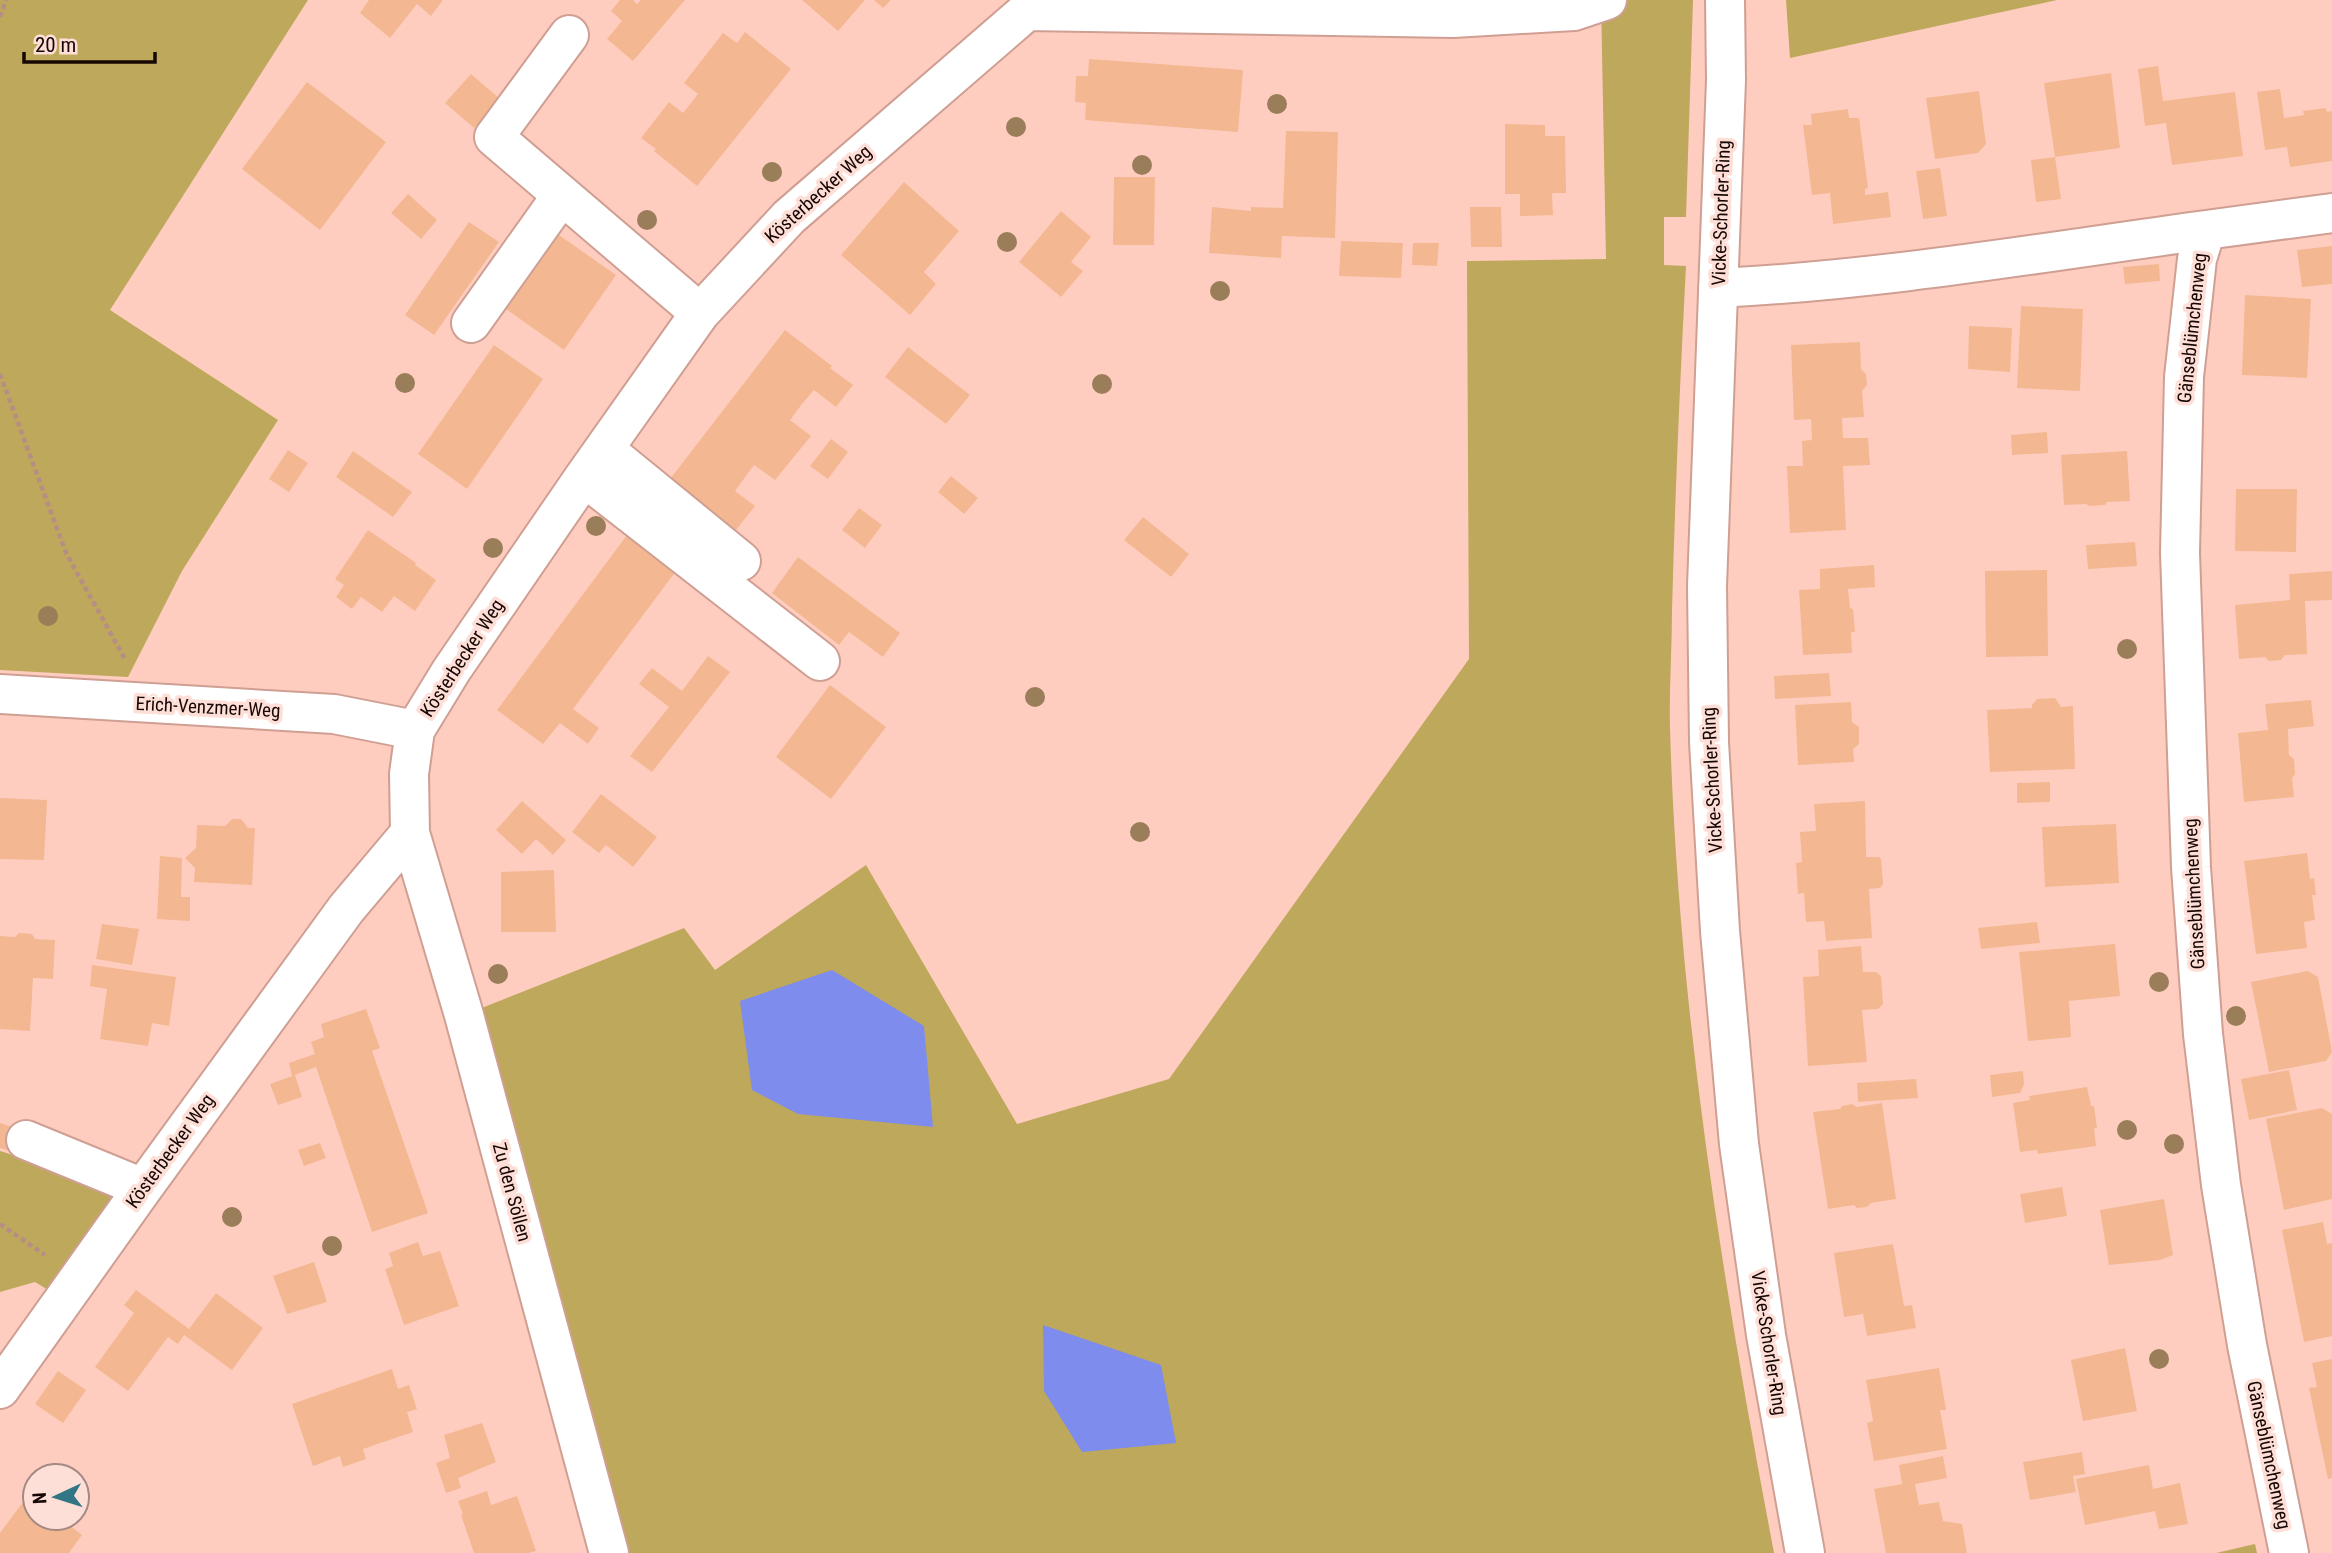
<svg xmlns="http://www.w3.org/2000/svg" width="2332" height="1553" viewBox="0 0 2332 1553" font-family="'Roboto Condensed',sans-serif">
	<rect width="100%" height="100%" fill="#ffcdc0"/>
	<path fill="#bda85b" d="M0,0H308L110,310L278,420L182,571L128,677L0,670Z
		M1601,0H1693L1686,217H1664V265L1686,266C1680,381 1675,496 1672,611C1672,649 1669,689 1670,728C1678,1007 1722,1279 1774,1553H609L464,1015L684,928L715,970L866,865L1017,1124L1169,1079L1469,659L1467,261L1606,259Z
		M1786,0H2057L1790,58Z
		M0,1151L118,1188L50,1291L35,1282L0,1292Z
		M2255,1544L2257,1553H2216Z"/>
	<path fill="#7d8ced" d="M832,970L924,1026L933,1127L798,1114L752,1090L740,1001Z
		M1043,1325L1161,1365L1176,1443L1082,1452L1044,1391Z"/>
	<path fill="#f3b891" d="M369,0H443L431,16L417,4L390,38L360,13Z
		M620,0H633L637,4L641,0H685L633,61L607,39L622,21L611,11Z
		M802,0H865L838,31Z
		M874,0H891L883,8Z
		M745,32L791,69L697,186L654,151L656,149L641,138L669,102L683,113L698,94L684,83L723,33L737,43Z
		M1089,59L1243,70L1238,132L1085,120L1086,103L1075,102L1076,76H1088Z
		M2158,66L2163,101L2235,92L2243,156L2172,165L2166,123L2145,126L2138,69Z
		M2111,73L2120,148L2055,157L2044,83Z
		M471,74L500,99L474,128L445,103Z
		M307,82L386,142L320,230L242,169Z
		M2280,89L2284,118L2304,115L2303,111L2326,108L2327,112L2332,111V161L2290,167L2287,147L2265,150L2257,92Z
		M1979,91L1986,144L1978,153L1935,159L1926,98Z
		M1848,109L1849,118H1859L1868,188L1865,189V195L1888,192L1891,217L1833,224L1830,193L1812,195L1803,125H1812L1811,114Z
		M1505,124L1545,125V136H1565L1566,193H1552L1553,215L1520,216V194H1505Z
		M1286,131L1338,132L1335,238L1282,236L1281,258L1209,253L1212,207L1251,211V207L1283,208Z
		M2055,157L2061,199L2036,202L2031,160Z
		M1940,168L1947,216L1923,219L1916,171Z
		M1114,177H1155L1154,245H1113Z
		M904,182L959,231L924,272L936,284L910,315L841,255Z
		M408,194L437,220L421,239L391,213Z
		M1470,207H1501L1502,247H1471Z
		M1061,211L1091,237L1071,262L1083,271L1061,297L1019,262Z
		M469,222L499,242L434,335L405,315Z
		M559,235L616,275L564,350L506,309Z
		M1341,241L1403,243L1401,278L1339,276Z
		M1413,243H1439L1437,266L1412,265Z
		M2332,246V284L2302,287L2297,250Z
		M2159,264L2160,281L2125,284L2123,267Z
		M2245,295L2311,299L2307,378L2242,375Z
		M2021,306L2083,309L2080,391L2017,388Z
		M1969,326L2012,328L2010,372L1968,369Z
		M785,330L832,366L830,368L853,385L836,407L814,390L802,404L790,420L811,436L775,480L754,465L735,491L755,506L736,530L670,479Z
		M1860,342L1861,369L1866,374L1867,385L1862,391L1864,417L1842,418L1843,438H1868L1870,465L1843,466L1846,530L1790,533L1787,466H1803L1802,441L1812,440L1811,419L1794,420L1791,345Z
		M494,345L543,379L467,489L418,454Z
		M908,347L970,395L946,424L885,377Z
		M2047,432L2048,453L2012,455L2011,435Z
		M831,439L848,452L828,479L810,466Z
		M288,450L308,463L289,492L269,479Z
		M353,451L412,492L393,517L336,477Z
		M2127,451L2130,501L2107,502L2105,505L2089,506L2086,504L2064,505L2061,455Z
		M951,476L978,498L964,514L938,492Z
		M2236,489H2297L2296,552L2235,551Z
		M859,508L882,525L865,548L842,530Z
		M1143,517L1189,554L1171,577L1124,540Z
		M368,530L416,563L415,565L436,580L415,611L394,596L382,612L361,597L352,609L336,597L344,585L335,579Z
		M627,535L676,571L573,709L599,728L588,744L560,723L543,744L497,710Z
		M2135,542L2137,566L2088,569L2086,545Z
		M798,557L900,633L883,657L849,632L839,645L772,593Z
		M1874,565L1875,587L1848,589L1850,608L1853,609L1855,632H1851L1852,653L1803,655L1799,590L1820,589V569Z
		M2047,570L2048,656L1986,657L1985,571Z
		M2332,571V600L2305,601L2307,654L2285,655L2281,660L2269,661L2265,657L2239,659L2235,605L2290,600L2289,574Z
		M708,656L730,672L652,772L630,756L669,707L639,684L652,668L682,691Z
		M1829,673L1831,696L1775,699L1774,676Z
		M830,685L886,727L831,799L776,757Z
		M2055,698L2061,707L2073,706L2075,769L1990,772L1987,710L2032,708V705L2037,699Z
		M2311,700L2314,726L2288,729L2289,755L2294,759L2295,774L2292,778L2294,797L2244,802L2238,733L2268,730L2265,704Z
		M1851,702L1852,722L1859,727V744L1853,749L1854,762L1798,765L1795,705Z
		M2050,782V802L2017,803V783Z
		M601,794L657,837L633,867L606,845L599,853L572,832Z
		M0,798L47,800L44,860L0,859Z
		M522,801L566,840L553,855L536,839L522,854L496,830Z
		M1865,801L1866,857H1879L1881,859L1883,884L1880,888L1869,889L1872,938L1826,941L1824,921L1806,922L1804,893L1798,894L1796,863L1802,862L1800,832L1816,831L1814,804Z
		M232,819H241L248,828H255L252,885L194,882L195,868L185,858L196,848L197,825L225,826Z
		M2116,824L2119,883L2045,887L2042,827Z
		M2307,853L2310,879L2314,878L2316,895H2312L2315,920L2304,922L2307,948L2256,954L2244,861Z
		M160,856L182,858L181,897H190V921L157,919Z
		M554,870L556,932H501V872Z
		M2037,922L2040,943L1981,949L1978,928Z
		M102,924L139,929L132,965L96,959Z
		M19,933L32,934L35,939L55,940L53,979L33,978L30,1031L0,1029V936L15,937Z
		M2115,944L2120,996L2069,1001L2071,1037L2028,1041L2019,952Z
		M1861,946L1863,972H1876L1881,976L1883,1004L1878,1009L1862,1010L1867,1062L1808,1066L1803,977L1819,976L1818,950Z
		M92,965L176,977L169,1026L152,1023L148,1046L100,1039L107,989L90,986Z
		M2308,971L2318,977L2332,1052L2326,1061L2269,1072L2251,982Z
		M366,1009L380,1048L372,1051L428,1213L372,1232L316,1067L292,1076L289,1063L315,1054L311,1042L324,1037L321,1024Z
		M2289,1070L2297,1110L2249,1120L2241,1079Z
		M2023,1071L2024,1084L2020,1093L1992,1097L1990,1075Z
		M295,1075L302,1097L278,1105L270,1084Z
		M1916,1079L1918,1098L1858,1102L1857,1083Z
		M2087,1087L2091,1106H2094L2097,1128H2094L2096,1146L2038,1154L2037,1150L2020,1152L2013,1103L2030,1100L2029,1096Z
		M1882,1103L1896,1199L1871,1203L1867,1207L1857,1208L1854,1205L1828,1209L1813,1112L1840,1109L1842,1106L1852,1104L1857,1107Z
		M2322,1108L2332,1114V1199L2284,1210L2266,1119Z
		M0,1123L18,1129L10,1151L0,1148Z
		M320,1143L326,1158L304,1166L298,1150Z
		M2062,1187L2067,1216L2025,1223L2020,1194Z
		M2164,1199L2173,1255L2160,1260L2109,1265L2100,1210Z
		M2323,1222L2327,1244L2332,1243V1336L2304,1342L2282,1230Z
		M418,1242L423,1256L440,1251L459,1306L404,1325L385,1269L393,1266L389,1253Z
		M1893,1244L1904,1306L1912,1305L1916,1328L1867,1336L1863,1314L1844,1317L1834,1253Z
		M314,1262L327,1302L287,1314L273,1276Z
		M136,1290L189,1329L216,1293L263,1328L232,1370L184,1335L178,1344L168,1337L128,1391L95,1367L134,1313L124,1305Z
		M2125,1348L2137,1411L2083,1421L2071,1360Z
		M2332,1359V1478L2328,1479L2309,1388L2317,1387L2312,1363Z
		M1939,1368L1946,1410H1940L1947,1449L1874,1461L1867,1423L1873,1421L1866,1380Z
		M392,1369L398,1389L409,1385L417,1409L407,1412L413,1432L363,1449L366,1459L343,1467L340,1456L313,1466L292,1404Z
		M58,1371L86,1390L63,1423L35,1404Z
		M482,1423L496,1462L458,1478L461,1488L446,1493L436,1463L450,1458L444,1435Z
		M2082,1452L2085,1474L2073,1476L2076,1492L2030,1500L2023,1462Z
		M1943,1456L1947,1478L1915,1484L1919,1505L1939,1502L1943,1521L1962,1524L1967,1553H1886L1874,1489L1902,1484L1899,1465Z
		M2149,1465L2153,1489L2180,1483L2188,1524L2159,1529L2155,1511L2085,1525L2076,1479Z
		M487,1491L491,1505L517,1496L536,1551L529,1553H474L461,1515L463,1514L458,1501Z
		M29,1494L35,1499V1518H60L82,1535L69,1553H0V1533Z"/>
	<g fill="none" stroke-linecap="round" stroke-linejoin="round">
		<g stroke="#cf9f93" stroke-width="42">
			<path id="minor" d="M1725,0L1726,80L1707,586L1709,742L1720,931L1739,1144L1766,1335L1805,1553
				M1027,11L1453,18L1574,11L1607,0
				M569,35L494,137L700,313
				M1718,288C1882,280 2044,252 2206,230
				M471,323L562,195
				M604,449L741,561
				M584,477L820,661
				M0,694L334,714L415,730
				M26,1140L143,1188
				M0,1389L143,1188L346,909L410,833
				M609,1553L464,1015L410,833L409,774L415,730L451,671L584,477L700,313L789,217L1027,11L1037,0
				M2289,1553L2247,1345L2221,1185L2203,1034L2191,867L2180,553L2184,377L2197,259L2206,230L2332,213"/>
		</g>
		<path stroke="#b68e84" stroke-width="4.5" stroke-dasharray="5 3.5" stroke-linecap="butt" d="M0,17L6,0
			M0,374L66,553L126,661
			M0,1224L45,1255"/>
		<use href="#minor" stroke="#fff" stroke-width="38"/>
	</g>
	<g fill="#9a7d59">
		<circle cx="1277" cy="104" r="10"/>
		<circle cx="1016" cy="127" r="10"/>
		<circle cx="1142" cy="165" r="10"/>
		<circle cx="772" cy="172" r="10"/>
		<circle cx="647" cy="220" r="10"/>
		<circle cx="1007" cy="242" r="10"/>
		<circle cx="1220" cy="291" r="10"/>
		<circle cx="405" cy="383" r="10"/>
		<circle cx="1102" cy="384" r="10"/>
		<circle cx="596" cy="526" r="10"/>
		<circle cx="493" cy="548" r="10"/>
		<circle cx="48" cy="616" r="10"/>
		<circle cx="2127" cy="649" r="10"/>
		<circle cx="1035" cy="697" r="10"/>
		<circle cx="1140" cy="832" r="10"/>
		<circle cx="498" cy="974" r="10"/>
		<circle cx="2159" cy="982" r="10"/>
		<circle cx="2236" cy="1016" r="10"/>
		<circle cx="2127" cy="1130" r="10"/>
		<circle cx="2174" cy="1144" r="10"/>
		<circle cx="232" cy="1217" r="10"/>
		<circle cx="332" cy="1246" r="10"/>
		<circle cx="2159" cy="1359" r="10"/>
	</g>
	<g text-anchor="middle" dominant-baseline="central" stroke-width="7" stroke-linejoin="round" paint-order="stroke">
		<g font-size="19" fill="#170704" stroke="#fedfd7">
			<text transform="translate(818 194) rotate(-42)">Kösterbecker Weg</text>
			<text transform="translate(1721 213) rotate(-88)">Vicke-Schorler-Ring</text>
			<text transform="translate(2192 328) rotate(-84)">Gänseblümchenweg</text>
			<text transform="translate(462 658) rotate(-57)">Kösterbecker Weg</text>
			<text transform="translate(208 707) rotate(3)">Erich-Venzmer-Weg</text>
			<text transform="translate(1712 780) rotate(-93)">Vicke-Schorler-Ring</text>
			<text transform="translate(2194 894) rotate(-93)">Gänseblümchenweg</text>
			<text transform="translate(170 1151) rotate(-54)">Kösterbecker Weg</text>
			<text transform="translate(512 1192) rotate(75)">Zu den Söllen</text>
			<text transform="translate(1769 1343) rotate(81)">Vicke-Schorler-Ring</text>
			<text transform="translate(2269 1455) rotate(78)">Gänseblümchenweg</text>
		</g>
	</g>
	<g transform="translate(56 1497) rotate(266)"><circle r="33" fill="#fedfd7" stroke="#a28983" stroke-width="2"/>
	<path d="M0-5L12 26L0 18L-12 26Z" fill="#327685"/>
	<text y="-10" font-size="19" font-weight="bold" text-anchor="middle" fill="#170704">N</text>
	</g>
	<path d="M24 52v10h131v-10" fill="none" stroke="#170704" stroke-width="3.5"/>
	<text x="35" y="52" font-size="21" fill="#170704" stroke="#fedfd7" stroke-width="5" paint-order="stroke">20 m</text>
</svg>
